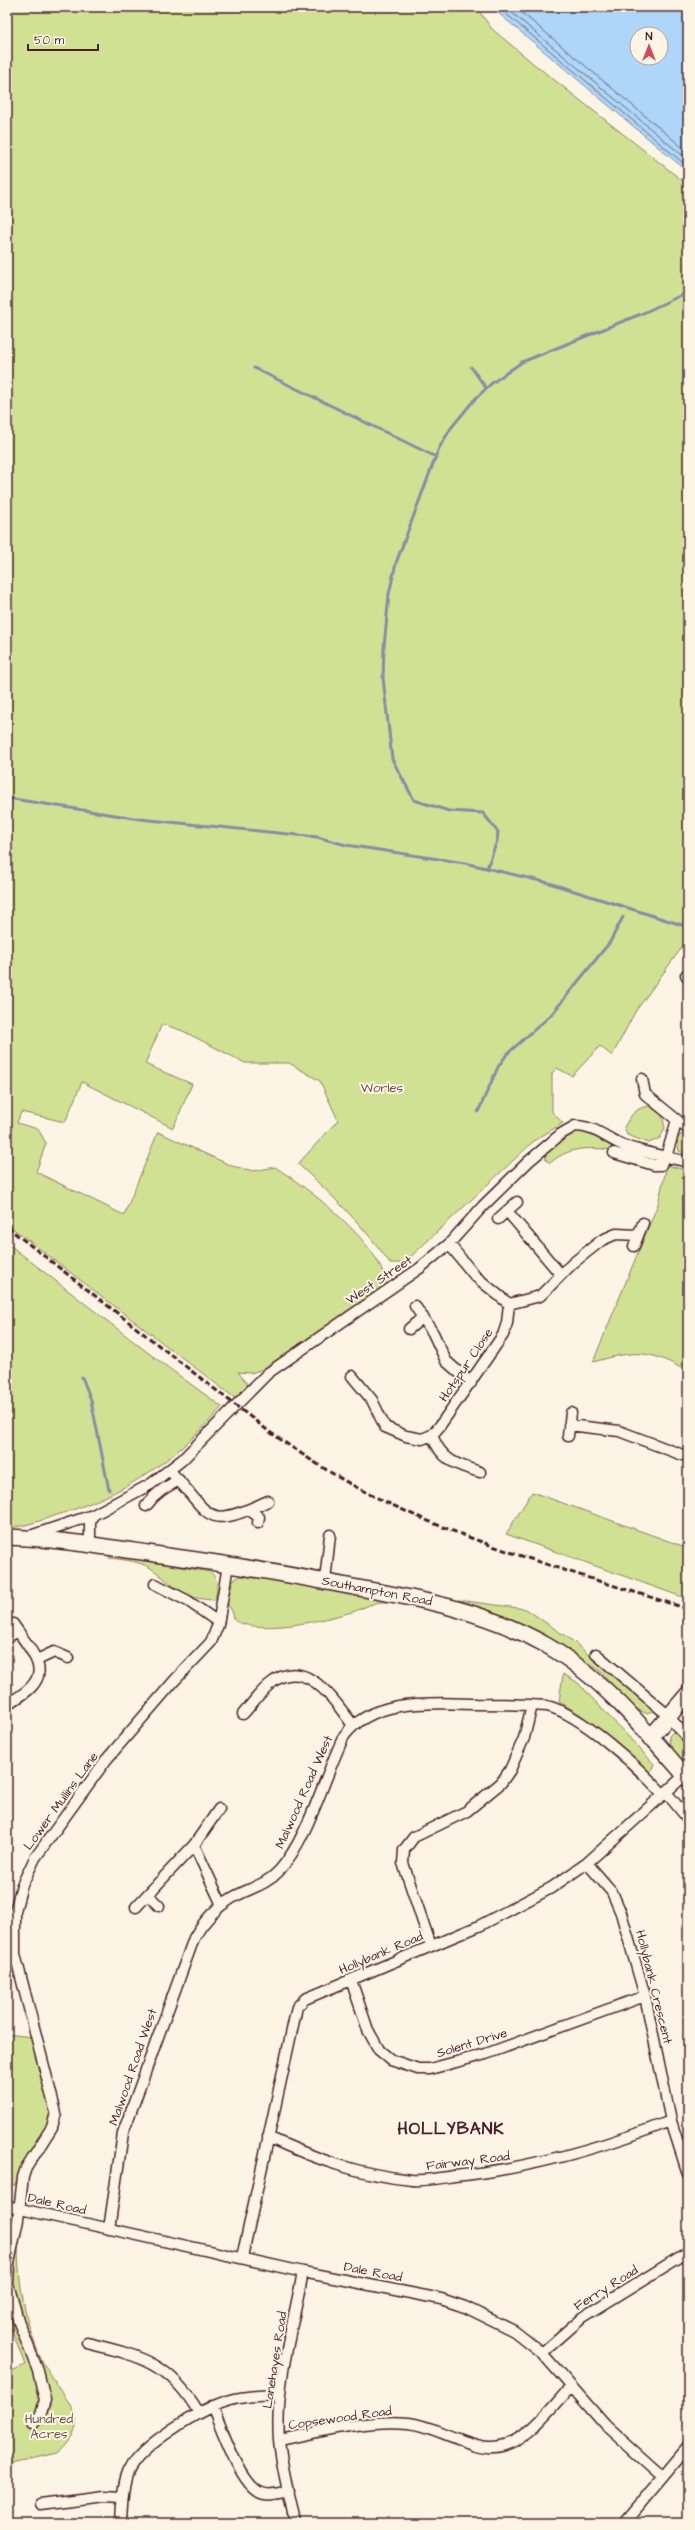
<svg xmlns="http://www.w3.org/2000/svg" width="695" height="2530" viewBox="0 0 695 2530" font-family="'Architects Daughter',sans-serif">
	<rect width="100%" height="100%" fill="#fcf5e5"/>
	<filter id="ink" filterUnits="userSpaceOnUse"><feTurbulence type="fractalNoise" baseFrequency=".025" numOctaves="2"/><feDisplacementMap in="SourceGraphic" scale="8" xChannelSelector="R" yChannelSelector="G"/><feConvolveMatrix kernelMatrix="1 2 1 2 8 2 1 2 1" color-interpolation-filters="sRGB"/></filter>
	<g filter="url(#ink)">
		<path fill="#d1e194" stroke="#8e8060" d="M7,7H476L492,29L534,64L688,185V939L635,1012L612,1056L600,1046L572,1076L557,1068L552,1073V1112L563,1123L535,1140L404,1263H390C364,1226 332,1195 298,1164L338,1120L320,1081L289,1063H245L183,1031L162,1024L145,1064L192,1084L173,1128L82,1082L65,1122L21,1112L17,1123L38,1129L46,1143L36,1172L124,1215L158,1132L232,1166L254,1171L275,1167C308,1188 379,1242 386,1282L381,1289L263,1369L251,1373L238,1372L248,1385L236,1399L7,1224Z
			M649,1106L662,1115L665,1128L660,1138L649,1143L627,1135L624,1127C631,1115 635,1108 649,1106Z
			M579,1130L596,1133L609,1145L622,1149L621,1151C594,1148 572,1144 550,1163L546,1160L545,1153L571,1132Z
			M688,1134L685,1141L688,1143V1155L679,1151L677,1140L680,1135Z
			M667,1165L688,1171V1372C649,1349 636,1350 593,1362L658,1204Z
			M7,1243L151,1355L222,1407C173,1463 125,1494 54,1516C39,1521 23,1527 7,1528Z
			M532,1492L688,1548V1599L506,1534Z
			M110,1554L210,1572C220,1580 217,1588 215,1600C184,1599 178,1589 156,1572C143,1561 125,1560 109,1558Z
			M243,1575L388,1598L387,1602C373,1601 365,1608 352,1612C323,1620 263,1635 235,1621L232,1611L227,1603L233,1580Z
			M458,1600L526,1609L574,1642L653,1710L648,1714C620,1705 614,1679 593,1666L504,1618Z
			M563,1674L577,1682L654,1764L649,1776L581,1715L559,1702Z
			M673,1732L677,1733L688,1751V1768L670,1747L669,1736Z
			M7,2034L32,2037L52,2116L23,2163L15,2185H7Z
			M7,2239L18,2243C18,2282 25,2323 41,2359C48,2373 75,2407 76,2420C77,2434 67,2443 58,2453L7,2464V2373L25,2365L7,2318Z"/>
		<path fill="#add6f8" stroke="#858da6" fill-rule="evenodd" d="M491,7H688V172ZM637,34H661V58H637Z"/>
		<g fill="none" stroke-linecap="round" stroke-linejoin="round">
			<path stroke="#72687d" stroke-width="1" d="M498,7L688,167
				M505,7L688,160
				M515,7L688,152"/>
			<path stroke="#858da6" stroke-width="3" d="M471,367L486,388
				M254,368L436,457
				M7,798L140,819L317,837L346,845L465,863L549,883L682,925
				M487,868L497,841L498,832L483,813L449,811L414,800L392,759L383,678L384,647L389,594L396,563L439,448L451,428L474,400L492,383L522,362L641,314L688,292
				M478,1112L498,1067L507,1054L551,1015L610,942L623,917
				M82,1377L91,1400L109,1490"/>
			<g stroke="#4a1f2b" stroke-width="13">
				<path id="street" d="M686,975L688,977
					M642,1079L645,1094L688,1129
					M614,1153L654,1165H661L664,1156
					M666,1157L677,1120
					M507,1211L561,1275
					M498,1219L517,1202
					M449,1244L475,1276L509,1304L540,1296L573,1263L602,1240L616,1234L638,1235
					M634,1246L643,1223
					M415,1306L433,1333L446,1361L471,1383
					M409,1329L423,1317
					M352,1376L372,1400L385,1427L406,1436L422,1439L432,1435L439,1427L503,1335L507,1323L509,1304
					M569,1425L619,1431L688,1457
					M432,1435C441,1460 456,1465 480,1472
					M568,1436L571,1413
					M169,1470C213,1515 202,1532 268,1501
					M146,1506C155,1493 166,1487 179,1480
					M249,1510L259,1517L258,1523
					M30,1536L93,1515L151,1484L182,1460L268,1373L420,1268L449,1244L483,1206L529,1161L561,1134L575,1126C595,1126 607,1139 625,1146C645,1153 668,1157 688,1162
					M90,1545V1521L93,1515
					M325,1581L330,1535
					M155,1584L188,1601L218,1622
					M8,1637L18,1631
					M596,1654L663,1711L688,1738
					M37,1660L54,1652L68,1658
					M7,1704C57,1677 39,1662 13,1624
					M243,1714C252,1704 260,1692 270,1684C306,1654 334,1701 353,1725
					M666,1792L688,1819
					M219,1809L194,1845L222,1905
					M587,1863L612,1892L621,1913L645,1996L671,2121L688,2174
					M148,1895L159,1906
					M136,1907L194,1845
					M431,1946L403,1863L404,1850L414,1837L467,1811L501,1783L510,1770L524,1738L532,1705
					M351,1980L368,2030L379,2050L391,2060L418,2069H430L486,2054L645,1996
					M268,2137C315,2159 360,2175 412,2180C426,2181 441,2178 454,2176C529,2169 601,2148 671,2121
					M7,2206L303,2272L441,2299L465,2307L514,2331L542,2353L606,2426L663,2477
					M109,2229L123,2133L194,1938C203,1922 217,1907 232,1898C249,1888 265,1886 279,1871C309,1837 324,1777 344,1736C373,1697 434,1703 476,1704C500,1704 524,1704 547,1706C581,1714 639,1768 663,1794
					M242,2258L297,2007L305,1999L479,1926L551,1888L587,1863L685,1775
					M87,2343C140,2356 170,2362 199,2413
					M542,2353L583,2317L688,2252
					M212,2406C222,2428 239,2481 259,2492C268,2497 279,2493 289,2491
					M33,2424L40,2416L45,2400L38,2371L18,2320L8,2284L9,2263L18,2220L23,2177L26,2168L52,2127L56,2113L15,1954V1911L22,1885L35,1858L106,1760L175,1680L211,1642L218,1625L228,1565
					M279,2440C321,2432 366,2419 409,2423C426,2425 441,2433 458,2439C469,2443 481,2448 493,2447C525,2446 551,2408 571,2387
					M40,2504L104,2496L123,2497
					M121,2523C122,2507 122,2487 128,2472C140,2445 203,2407 231,2400C247,2395 264,2396 280,2395
					M295,2523C290,2496 281,2467 279,2439C275,2384 293,2326 303,2272
					M624,2523L688,2447"/>
			</g>
			<g stroke="#4a1f2b" stroke-width="18">
				<path id="secondary" d="M7,1537C66,1539 124,1550 182,1558C240,1566 296,1576 353,1587C421,1599 486,1611 546,1645C602,1677 646,1731 688,1779
					M650,1738L688,1694"/>
			</g>
			<use href="#street" stroke="#fcf5e5" stroke-width="10"/>
			<use href="#secondary" stroke="#fcf5e5" stroke-width="15"/>
			<path stroke="#4a1f2b" stroke-width="3" stroke-dasharray="6 3" stroke-linecap="butt" d="M7,1227L271,1433C299,1452 326,1471 356,1487C460,1542 576,1573 688,1609"/>
		</g>
	</g>
	<g text-anchor="middle" dominant-baseline="central" stroke-width="4" stroke-linejoin="round" paint-order="stroke">
		<g font-size="13" fill="#6c5045" stroke="#fcf5e5">
			<text x="382" y="1088">Worles</text>
			<text x="49" y="2419">Hundred<tspan x="49" dy="15">Acres</tspan></text>
		</g>
		<g font-size="13" fill="#4a1f2b" stroke="#fcf5e5">
			<text transform="translate(379 1280) rotate(-34)">West Street</text>
			<text transform="translate(466 1365) rotate(-56)">Hotspur Close</text>
			<text transform="translate(377 1591) rotate(11)">Southampton Road</text>
			<text transform="translate(304 1792) rotate(-66)">Malwood Road West</text>
			<text transform="translate(61 1801) rotate(-54)">Lower Mullins Lane</text>
			<text transform="translate(381 1953) rotate(-23)">Hollybank Road</text>
			<text transform="translate(654 1987) rotate(76)">Hollybank Crescent</text>
			<text transform="translate(472 2043) rotate(-17)">Solent Drive</text>
			<text transform="translate(133 2067) rotate(-71)">Malwood Road West</text>
			<text transform="translate(468 2161) rotate(-7)">Fairway Road</text>
			<text transform="translate(57 2204) rotate(13)">Dale Road</text>
			<text transform="translate(373 2272) rotate(11)">Dale Road</text>
			<text transform="translate(606 2288) rotate(-32)">Ferry Road</text>
			<text transform="translate(275 2360) rotate(-81)">Lanehayes Road</text>
			<text transform="translate(340 2418) rotate(-8)">Copsewood Road</text>
		</g>
		<g font-size="17" font-weight="bold" letter-spacing="1" fill="#4a1f2b" stroke="#fcf5e5">
			<text x="451" y="2129">HOLLYBANK</text>
		</g>
	</g>
	<rect width="695" height="2530" fill="none" stroke="#fcf5e5" stroke-width="24"/>
	<rect x="12" y="12" width="671" height="2506" fill="none" stroke="#4a1f2b" stroke-width="1.5" filter="url(#ink)"/>
	<g transform="translate(649 46)"><circle r="19" fill="#fcf5e5" stroke="#b59f9b"/>
	<path d="M0-3L7 15L0 10L-7 15Z" fill="#d1495b"/>
	<text y="-6" font-size="11" font-weight="bold" text-anchor="middle" fill="#4a1f2b">N</text>
	</g>
	<path d="M28 44v6h70v-6" fill="none" stroke="#4a1f2b" stroke-width="2"/>
	<text x="34" y="44" font-size="12" fill="#4a1f2b" stroke="#fcf5e5" stroke-width="3" paint-order="stroke">50 m</text>
</svg>
